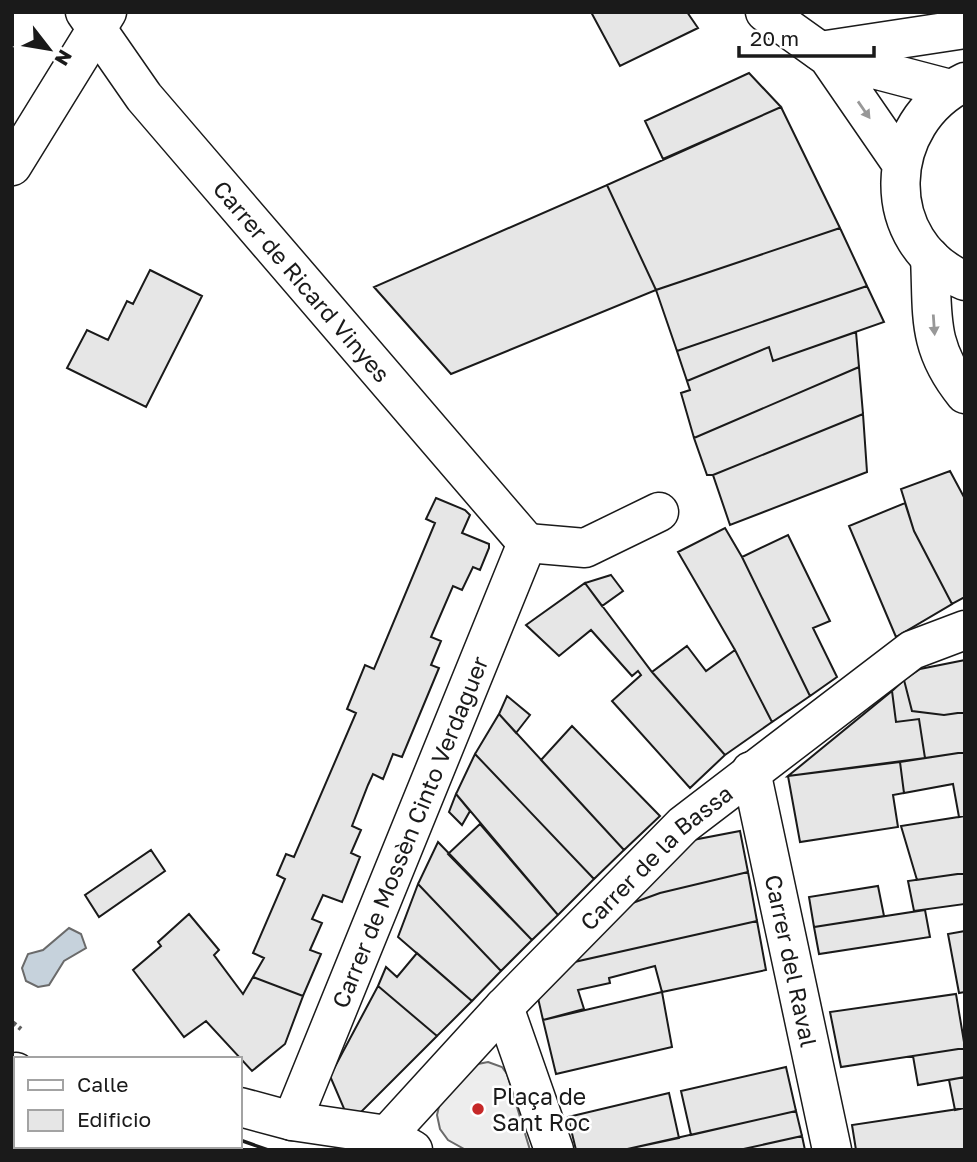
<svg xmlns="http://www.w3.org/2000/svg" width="977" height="1162" viewBox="0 0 977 1162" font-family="'Golos Text',sans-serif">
	<rect width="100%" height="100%" fill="#fff"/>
	<path fill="#ededed" stroke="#6a6a6a" stroke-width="2" d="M488,1062L502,1067L507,1074L530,1150H466L448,1140L440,1129L437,1115L440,1102L478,1064Z"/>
	<path fill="#c6d2dc" stroke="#6a6a6a" stroke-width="2" d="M69,928L81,934L86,948L64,961L49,985L38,987L26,981L22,968L28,954L43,950Z"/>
	<path fill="#e6e6e6" stroke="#1a1a1a" stroke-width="2" d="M591,12H687L698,28L620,66Z
		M749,73L781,107L663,159L645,121Z
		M781,107L840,228L656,290L607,185Z
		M607,185L656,290L451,374L374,287Z
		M840,228L867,286L677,351L656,290Z
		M150,270L202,296L146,407L67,368L87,330L108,340L127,301L133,304Z
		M867,286L884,322L773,361L769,347L687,381L677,351Z
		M856,332L859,367L694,438L681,393L690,390L687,381L769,347L773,361Z
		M859,367L863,414L713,475H707L694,438Z
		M863,414L867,472L730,525L713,475Z
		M950,471L965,499V597L952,604L914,531L901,489Z
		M436,498L465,510L470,515L462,533L489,544V548L480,570L473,567L462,590L453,586L431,637L441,641L431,665L439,668L402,757L393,754L383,779L373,774L368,785L352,826L361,830L351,853L360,857L342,902L323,895L312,919L322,923L310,950L321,954L303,996L253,977L264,958L253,953L285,879L277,875L286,854L294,857L356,713L347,709L365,665L374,669L435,523L426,519Z
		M905,503L914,531L952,604L896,637L849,526Z
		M725,528L742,557L810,696L772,722L735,650L678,552Z
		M788,535L830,621L813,628L837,677L810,696L742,557Z
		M611,575L623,591L602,606L585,583Z
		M585,583L652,672L725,755L690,788L612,701L641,675L638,671L632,676L591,630L559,656L526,625Z
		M687,646L706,671L735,650L772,722L725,755L652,672Z
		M965,660V712L944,715L912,711L904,680L920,669Z
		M904,680L912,711L944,715L965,712V752L925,758L919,719L896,722L892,691Z
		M892,691L896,722L919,719L925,758L788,776Z
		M507,696L530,715L516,733L499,714Z
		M499,714L624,850L594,879L475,754Z
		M572,726L660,816L624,850L541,760Z
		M965,752V816L959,817L953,784L904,793L900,762Z
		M475,754L594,879L558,915L456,794Z
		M900,762L904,793L893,795L898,827L800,842L788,776Z
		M456,794L470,811L462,825L449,812Z
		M965,816V873L917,880L901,826Z
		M480,824L558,915L532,940L448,854Z
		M740,831L748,872L660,893L627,905L693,840Z
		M438,842L532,940L501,971L418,884Z
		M151,850L165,871L99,917L85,895Z
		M748,872L757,921L570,963L627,905L660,893Z
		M965,873V904L914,911L908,881Z
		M418,884L501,971L472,1001L398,937Z
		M878,886L884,916L814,927L809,897Z
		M925,910L930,937L819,954L814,927Z
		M189,914L219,950L214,955L243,994L253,977L303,996L285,1044L252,1071L206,1021L184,1037L133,970L161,946L158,942Z
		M757,921L766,970L662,992L655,966L609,978L610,983L578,990L584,1009L543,1020L538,998L570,963Z
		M965,931V992L959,993L948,934Z
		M417,953L472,1001L437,1036L378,986L386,967L397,977Z
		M378,986L437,1036L359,1114L345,1111L330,1076Z
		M662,992L672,1047L556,1074L543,1020Z
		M956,994L965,1048L841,1067L830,1012Z
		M965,1048V1077L918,1085L913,1056Z
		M786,1067L796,1111L691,1135L681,1091Z
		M965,1077V1108L955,1110L949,1080Z
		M669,1093L679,1138L623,1150H576L568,1117Z
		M965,1108V1150H856L852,1125Z
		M796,1111L802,1136L739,1150H623Z
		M802,1136L805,1150H739Z"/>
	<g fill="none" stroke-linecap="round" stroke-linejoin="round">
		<g stroke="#1a1a1a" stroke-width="41">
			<g id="minor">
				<path id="s1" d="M85,12L144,97L527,543"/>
				<path d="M820,51L965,29"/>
				<path d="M12,166L107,12"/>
				<path d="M930,257C933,314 926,346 965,394"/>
				<path d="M527,543L585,548L659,512"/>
				<path id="s2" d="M751,771L832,1150"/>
				<path d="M504,1007L554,1150"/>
				<path d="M12,1073L16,1072"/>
				<path d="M240,1107L292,1121L387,1135L413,1150"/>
				<path id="s3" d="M292,1121L527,543"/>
				<path id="s4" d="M387,1135L504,1007L683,825L912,650L965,630"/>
			</g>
		</g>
		<g stroke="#1a1a1a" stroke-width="41">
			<path id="major" d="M765,12L828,57L901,163
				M828,57L950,89
				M965,82C882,122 876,243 965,281"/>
		</g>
		<path stroke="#5f5f5f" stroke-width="4.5" stroke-dasharray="5 3.5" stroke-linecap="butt" d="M12,1022L21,1029"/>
		<use href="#minor" stroke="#fff" stroke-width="38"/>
		<use href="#major" stroke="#fff" stroke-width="38"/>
		<path stroke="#1a1a1a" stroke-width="3.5" d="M240,1140L268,1150
			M174,1150L176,1146"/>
	</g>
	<defs><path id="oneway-solid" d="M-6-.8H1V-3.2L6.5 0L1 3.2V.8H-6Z" transform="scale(1.75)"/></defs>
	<g fill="#989898">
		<use href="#oneway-solid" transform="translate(864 110) rotate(55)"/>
		<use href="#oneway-solid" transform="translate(934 325) rotate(86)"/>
	</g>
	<circle fill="#c62828" stroke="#fff" stroke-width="2.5" cx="478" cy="1109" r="7"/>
	<g text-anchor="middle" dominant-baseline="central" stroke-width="5" stroke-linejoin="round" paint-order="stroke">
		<g font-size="23" fill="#1a1a1a" stroke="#fff">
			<text stroke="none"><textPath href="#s1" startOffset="346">Carrer de Ricard Vinyes</textPath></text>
			<text stroke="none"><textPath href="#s3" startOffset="312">Carrer de Mossèn Cinto Verdaguer</textPath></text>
			<text stroke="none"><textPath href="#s4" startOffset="387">Carrer de la Bassa</textPath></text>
			<text stroke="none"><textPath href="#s2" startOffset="194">Carrer del Raval</textPath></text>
		</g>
		<g font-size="23" fill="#1a1a1a" stroke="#fff" text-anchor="start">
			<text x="492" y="1096">Plaça de<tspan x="492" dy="26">Sant Roc</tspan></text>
		</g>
	</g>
	<rect width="977" height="1162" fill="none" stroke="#1a1a1a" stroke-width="28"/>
	<rect x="14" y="1057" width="228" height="91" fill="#ffffff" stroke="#a3a3a3" stroke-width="2"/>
	<rect x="28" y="1080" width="35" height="10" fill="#ffffff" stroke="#a3a3a3" stroke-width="2"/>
	<text x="77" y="1092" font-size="21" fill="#1a1a1a">Calle</text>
	<rect x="28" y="1110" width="35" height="21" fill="#e6e6e6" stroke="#a3a3a3" stroke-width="2"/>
	<text x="77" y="1127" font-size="21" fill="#1a1a1a">Edificio</text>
	<g transform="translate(49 49) rotate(121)" stroke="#ffffff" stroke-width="5" paint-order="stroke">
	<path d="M0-5L12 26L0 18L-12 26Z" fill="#1a1a1a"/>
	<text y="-10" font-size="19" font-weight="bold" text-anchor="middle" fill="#1a1a1a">N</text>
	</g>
	<path d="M739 46v10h135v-10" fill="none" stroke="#1a1a1a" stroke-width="3.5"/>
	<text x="750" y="46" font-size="21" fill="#1a1a1a" stroke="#ffffff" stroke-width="5" paint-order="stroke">20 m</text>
</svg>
